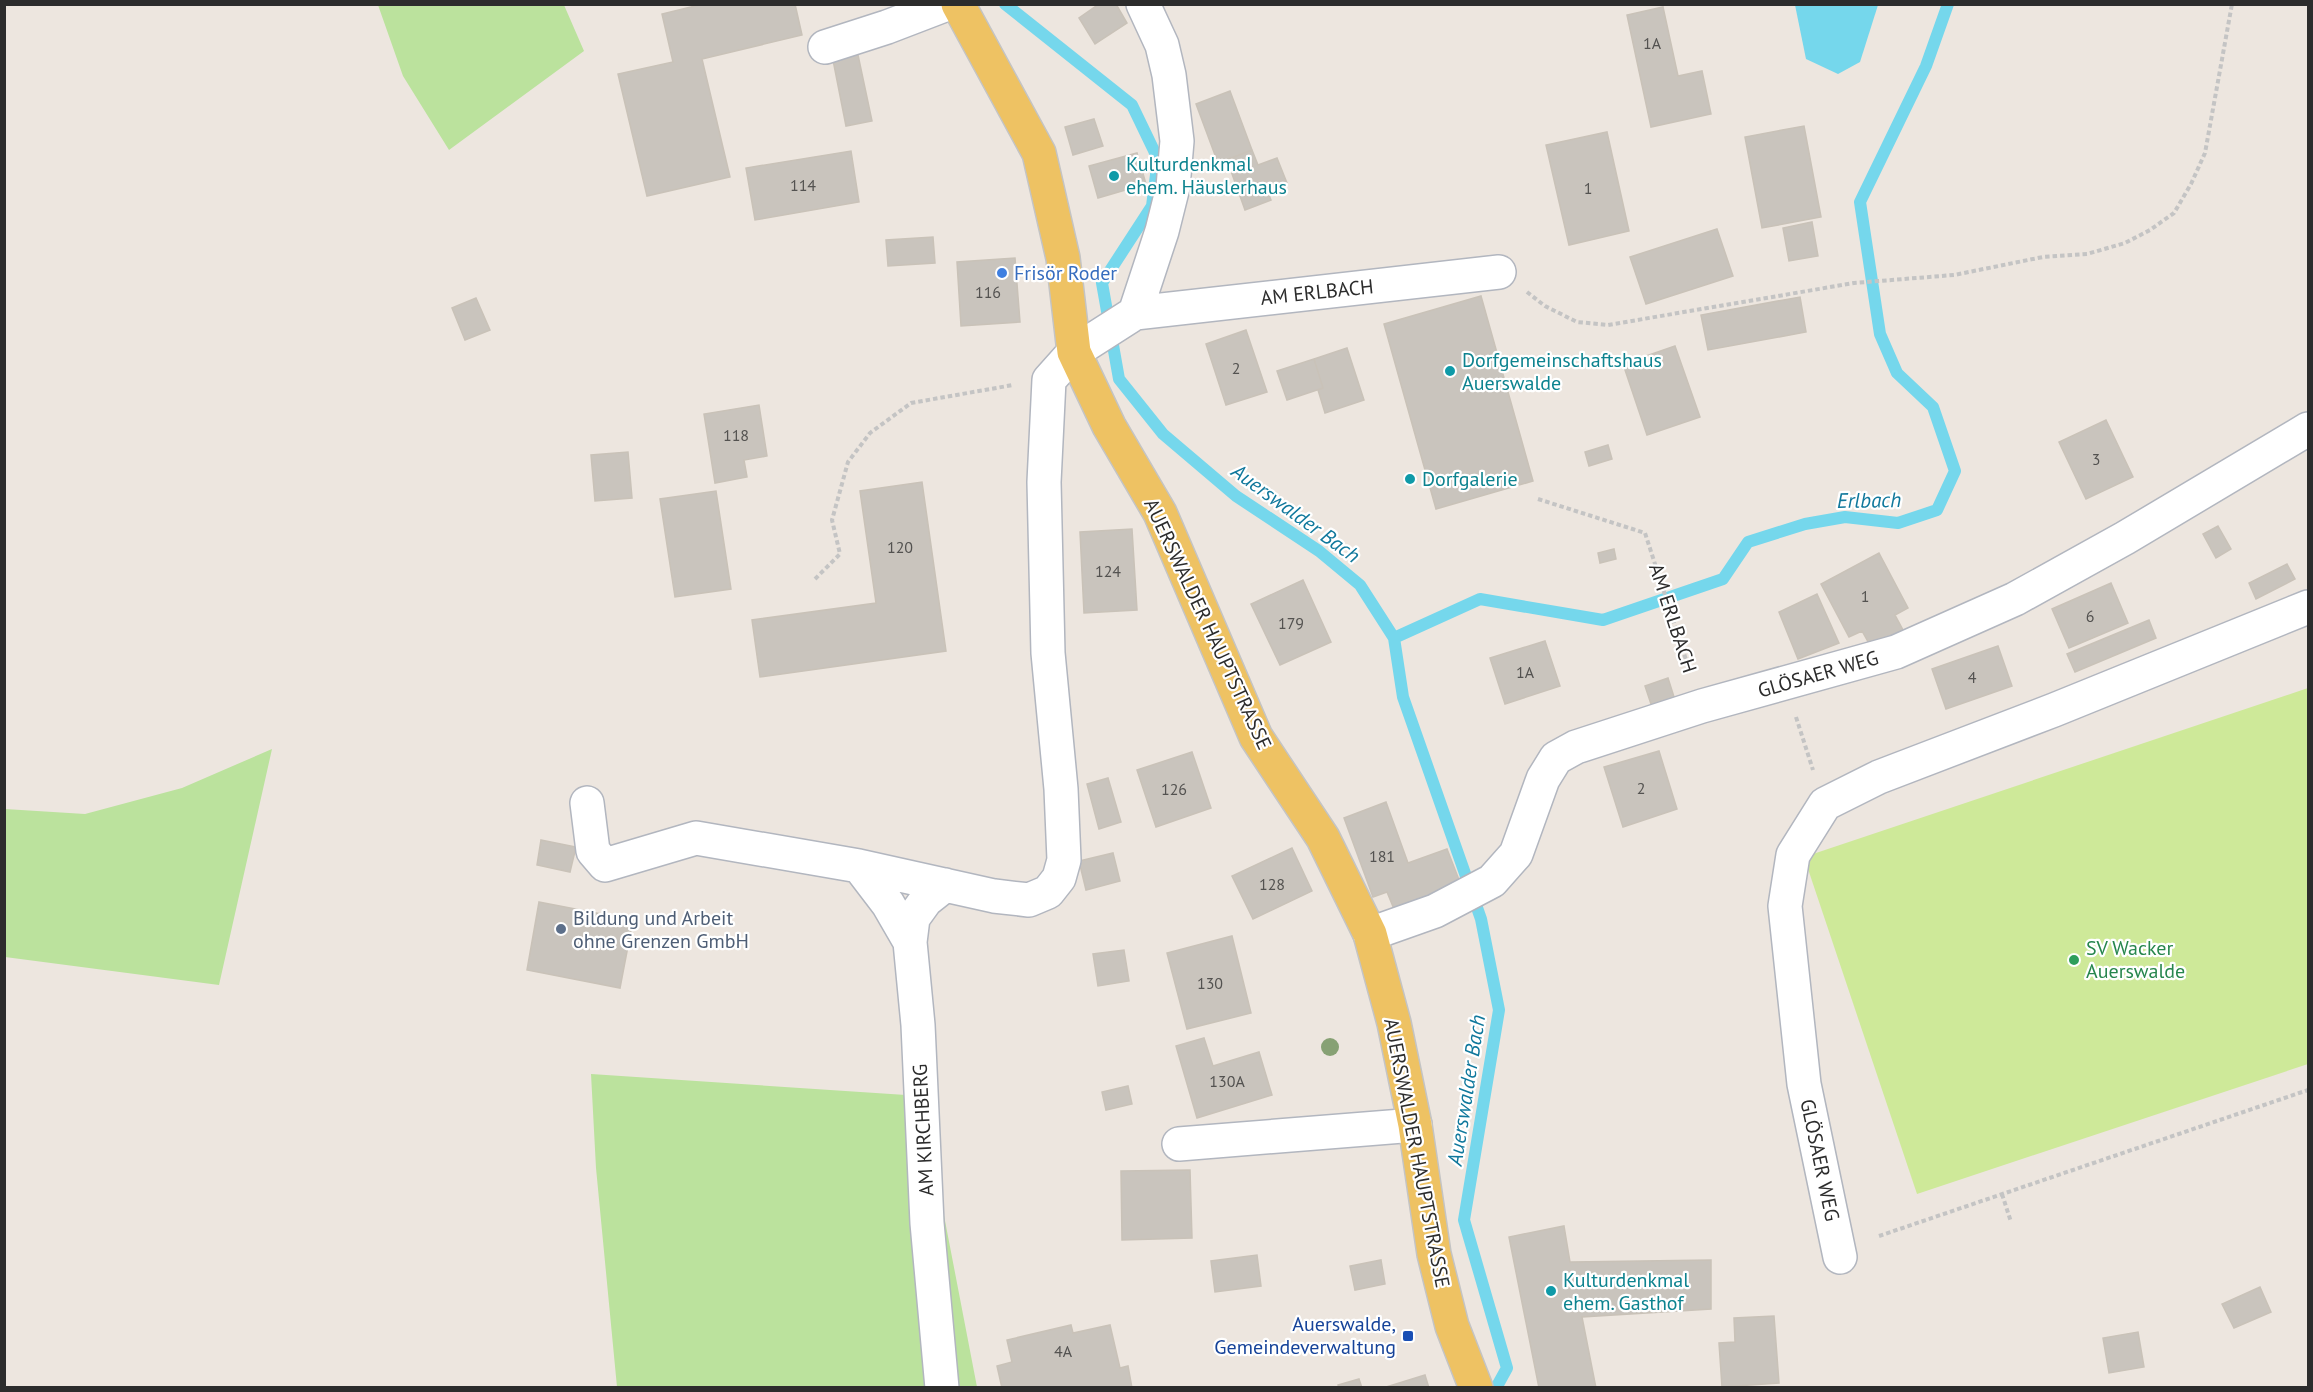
<svg xmlns="http://www.w3.org/2000/svg" width="2313" height="1392" viewBox="0 0 2313 1392" font-family="'PT Sans',sans-serif">
	<rect width="100%" height="100%" fill="#ede6df"/>
	<path fill="#bbe29d" d="M378,5H564L584,51L449,150L403,76Z
		M272,749L219,985L5,957V809L85,814L182,788Z
		M591,1074L921,1096L977,1387H617L596,1168Z"/>
	<path fill="#cee999" d="M2308,688V1064L1917,1194L1804,857Z"/>
	<path fill="#75d7ec" d="M1795,5H1878L1860,62L1838,74L1806,59Z"/>
	<g fill="none" stroke-linecap="round" stroke-linejoin="round">
		<path stroke="#75d7ec" stroke-width="12" d="M1005,4L1132,105L1158,159L1152,206L1102,283L1119,379L1163,434L1236,496L1319,551L1360,585L1394,638L1403,697L1481,919L1499,1010L1464,1220L1507,1368L1496,1388
			M1394,638L1480,599L1603,620L1723,579L1748,542L1805,524L1845,517L1898,523L1937,510L1955,471L1933,407L1897,373L1880,334L1860,202L1926,66L1948,4"/>
	</g>
	<path fill="#c9c4bd" stroke="#c9c2b8" stroke-width="1.5" d="M703,4H795L802,35L702,59L730,177L647,196L618,74L673,62L662,14Z
		M1099,4H1116L1127,23L1095,44L1079,18Z
		M1663,7L1678,76L1702,71L1711,114L1651,127L1627,15Z
		M858,55L872,121L846,126L833,60Z
		M1230,91L1252,150L1218,163L1196,104Z
		M1094,119L1103,146L1073,155L1065,127Z
		M1804,126L1821,217L1762,228L1745,137Z
		M1607,132L1629,231L1569,245L1546,145Z
		M1252,150L1258,165L1277,158L1287,183L1267,190L1271,200L1245,210L1227,160Z
		M851,151L859,202L755,220L746,168Z
		M1137,153L1146,184L1098,198L1089,166Z
		M1812,222L1818,256L1789,261L1783,228Z
		M1717,229L1733,276L1646,304L1630,257Z
		M933,237L935,263L888,266L886,240Z
		M1015,258L1020,322L961,326L957,262Z
		M1481,296L1533,481L1436,509L1384,324Z
		M1800,297L1806,332L1708,350L1701,315Z
		M476,298L490,330L465,340L452,308Z
		M1246,330L1267,392L1226,405L1206,344Z
		M1675,346L1700,417L1647,435L1623,364Z
		M1347,348L1364,400L1325,413L1318,390L1323,388L1314,359Z
		M1314,359L1323,388L1287,400L1277,371Z
		M759,405L767,456L744,460L747,477L715,483L704,414Z
		M2106,420L2133,477L2086,499L2059,442Z
		M1608,445L1612,459L1589,466L1585,452Z
		M628,452L632,498L595,501L591,455Z
		M922,482L946,651L760,677L752,620L876,603L860,491Z
		M716,491L731,589L675,597L660,499Z
		M2218,526L2231,549L2216,558L2203,534Z
		M1132,529L1137,610L1084,613L1080,532Z
		M1614,549L1616,559L1600,563L1598,553Z
		M1879,553L1908,608L1895,615L1903,630L1871,647L1862,631L1849,637L1821,584Z
		M2287,564L2295,579L2256,599L2249,583Z
		M1303,580L1331,642L1280,665L1251,604Z
		M2111,583L2128,623L2069,648L2052,609Z
		M1817,594L1839,643L1798,659L1779,612Z
		M2149,620L2156,638L2075,672L2067,654Z
		M1545,641L1560,686L1505,704L1490,658Z
		M1998,646L2012,686L1946,709L1932,669Z
		M1668,678L1675,700L1652,707L1645,686Z
		M1659,751L1677,809L1623,827L1604,767Z
		M1192,752L1211,808L1156,827L1137,770Z
		M1108,778L1121,822L1099,829L1087,784Z
		M1386,802L1408,863L1447,849L1461,885L1394,909L1387,892L1373,897L1344,818Z
		M541,840L576,847L570,872L537,865Z
		M1292,848L1312,891L1253,919L1232,876Z
		M1113,853L1120,881L1086,890L1079,861Z
		M539,902L633,920L620,988L527,970Z
		M1232,936L1251,1013L1187,1029L1167,953Z
		M1124,950L1129,981L1098,986L1093,954Z
		M1204,1038L1213,1066L1259,1052L1272,1095L1197,1118L1176,1046Z
		M1128,1086L1132,1104L1106,1110L1102,1092Z
		M1190,1170L1192,1238L1122,1240L1121,1171Z
		M1564,1226L1570,1262L1711,1260V1309L1582,1317L1596,1388H1539L1509,1237Z
		M1257,1255L1261,1286L1215,1292L1211,1261Z
		M1381,1260L1385,1284L1355,1290L1350,1266Z
		M2260,1287L2271,1312L2234,1328L2222,1304Z
		M1774,1316L1779,1383L1722,1387L1719,1343L1735,1342L1734,1318Z
		M1071,1325L1073,1333L1110,1325L1120,1368L1128,1366L1132,1388H1002L997,1366L1012,1362L1007,1340Z
		M2138,1332L2144,1367L2109,1373L2103,1338Z
		M1425,1375L1429,1388H1383Z
		M1359,1379L1362,1388H1339L1338,1385Z"/>
	<g fill="none" stroke-linecap="round" stroke-linejoin="round">
		<g stroke="#b2b6bf" stroke-width="36">
			<path id="minor" d="M825,47L887,27L947,4
				M1135,313L1499,272
				M587,803L593,851L605,865L696,838L859,866L994,896L1029,900L1048,892L1059,878L1064,860L1061,789L1048,653L1044,482L1049,380L1074,352L1135,313L1162,231L1173,187L1177,141L1169,75L1162,45L1143,4
				M859,866L888,904L910,942
				M1370,934L1435,911L1492,881L1516,854L1543,779L1556,758L1576,747L1702,706L1896,652L2015,599L2125,538L2308,429
				M1179,1144L1415,1125
				M1840,1257L1804,1084L1785,906L1793,855L1825,804L1879,777L2054,710L2308,607
				M942,1388L927,1223L918,1025L910,942L913,918L926,900L945,885"/>
		</g>
		<g stroke="#c4c4c4" stroke-width="36">
			<path id="major" d="M958,4L1039,153L1063,258L1074,352L1109,426L1160,513L1256,737L1323,838L1370,934L1394,1023L1415,1125L1434,1254L1452,1326L1476,1388"/>
		</g>
		<path stroke="#c4c4c4" stroke-width="4" stroke-dasharray="4.5 3" stroke-linecap="butt" d="M1527,292L1545,306L1577,322L1608,325L1854,283L1954,275L2043,257L2087,254L2125,243L2150,230L2174,213L2191,184L2205,153L2232,4
			M1538,499L1645,533L1690,672
			M815,579L840,554L832,520L848,462L870,433L911,403L1013,385
			M1796,717L1813,770
			M2002,1194L2011,1222
			M1879,1236L2308,1090"/>
		<use href="#minor" stroke="#fff" stroke-width="33"/>
		<use href="#major" stroke="#eec263" stroke-width="33"/>
	</g>
	<circle fill="#87a174" cx="1330" cy="1047" r="9"/>
	<g fill="#0f9aa8" stroke="#fff" stroke-width="2">
		<circle cx="1114" cy="176" r="6"/>
		<circle cx="1450" cy="371" r="6"/>
		<circle cx="1410" cy="479" r="6"/>
		<circle cx="1551" cy="1291" r="6"/>
	</g>
	<circle fill="#3f7fe0" stroke="#fff" stroke-width="2" cx="1002" cy="273" r="6"/>
	<circle fill="#5c6f8a" stroke="#fff" stroke-width="2" cx="561" cy="929" r="6"/>
	<circle fill="#2e9e5b" stroke="#fff" stroke-width="2" cx="2074" cy="960" r="6"/>
	<rect fill="#1a4fb4" stroke="#fff" stroke-width="2" x="1402" y="1330" width="12" height="12" rx="3"/>
	<g text-anchor="middle" dominant-baseline="central" stroke-width="4.5" stroke-linejoin="round" paint-order="stroke">
		<g font-size="16" fill="#535250">
			<text x="1652" y="43">1A</text>
			<text x="803" y="185">114</text>
			<text x="1588" y="188">1</text>
			<text x="988" y="292">116</text>
			<text x="1236" y="368">2</text>
			<text x="736" y="435">118</text>
			<text x="2096" y="459">3</text>
			<text x="900" y="547">120</text>
			<text x="1108" y="571">124</text>
			<text x="1865" y="596">1</text>
			<text x="2090" y="616">6</text>
			<text x="1291" y="623">179</text>
			<text x="1525" y="672">1A</text>
			<text x="1972" y="677">4</text>
			<text x="1641" y="788">2</text>
			<text x="1174" y="789">126</text>
			<text x="1382" y="856">181</text>
			<text x="1272" y="884">128</text>
			<text x="1210" y="983">130</text>
			<text x="1227" y="1081">130A</text>
			<text x="1063" y="1351">4A</text>
		</g>
		<g font-size="20" fill="#0d838f" stroke="#fff" text-anchor="start">
			<text x="1126" y="164">Kulturdenkmal<tspan x="1126" dy="23">ehem. Häuslerhaus</tspan></text>
			<text x="1462" y="360">Dorfgemeinschaftshaus<tspan x="1462" dy="23">Auerswalde</tspan></text>
			<text x="1422" y="479">Dorfgalerie</text>
			<text x="1563" y="1280">Kulturdenkmal<tspan x="1563" dy="23">ehem. Gasthof</tspan></text>
		</g>
		<g font-size="20" fill="#366cbe" stroke="#fff" text-anchor="start">
			<text x="1014" y="273">Frisör Roder</text>
		</g>
		<g font-size="20" fill="#2c2c2c" stroke="#fff">
			<text transform="translate(1317 292) rotate(-6)">AM ERLBACH</text>
			<text transform="translate(1673 618) rotate(72)">AM ERLBACH</text>
			<text transform="translate(1208 624) rotate(65)">AUERSWALDER HAUPTSTRASSE</text>
			<text transform="translate(1818 674) rotate(-16)">GLÖSAER WEG</text>
			<text transform="translate(923 1130) rotate(-93)">AM KIRCHBERG</text>
			<text transform="translate(1417 1153) rotate(79)">AUERSWALDER HAUPTSTRASSE</text>
			<text transform="translate(1820 1160) rotate(78)">GLÖSAER WEG</text>
		</g>
		<g font-size="20" fill="#4e5e75" stroke="#fff" text-anchor="start">
			<text x="573" y="918">Bildung und Arbeit<tspan x="573" dy="23">ohne Grenzen GmbH</tspan></text>
		</g>
		<g font-size="20" fill="#27864d" stroke="#fff" text-anchor="start">
			<text x="2086" y="948">SV Wacker<tspan x="2086" dy="23">Auerswalde</tspan></text>
		</g>
		<g font-size="20" fill="#164399" stroke="#fff" text-anchor="end">
			<text x="1396" y="1324">Auerswalde,<tspan x="1396" dy="23">Gemeindeverwaltung</tspan></text>
		</g>
		<g font-size="21" font-style="italic" fill="#10789c" stroke="#fff">
			<text transform="translate(1869 500) rotate(-1)">Erlbach</text>
			<text transform="translate(1296 513) rotate(36)">Auerswalder Bach</text>
			<text transform="translate(1466 1090) rotate(-81)">Auerswalder Bach</text>
		</g>
	</g>
	<rect width="2313" height="1392" fill="none" stroke="#2c2c2c" stroke-width="12"/>
</svg>
